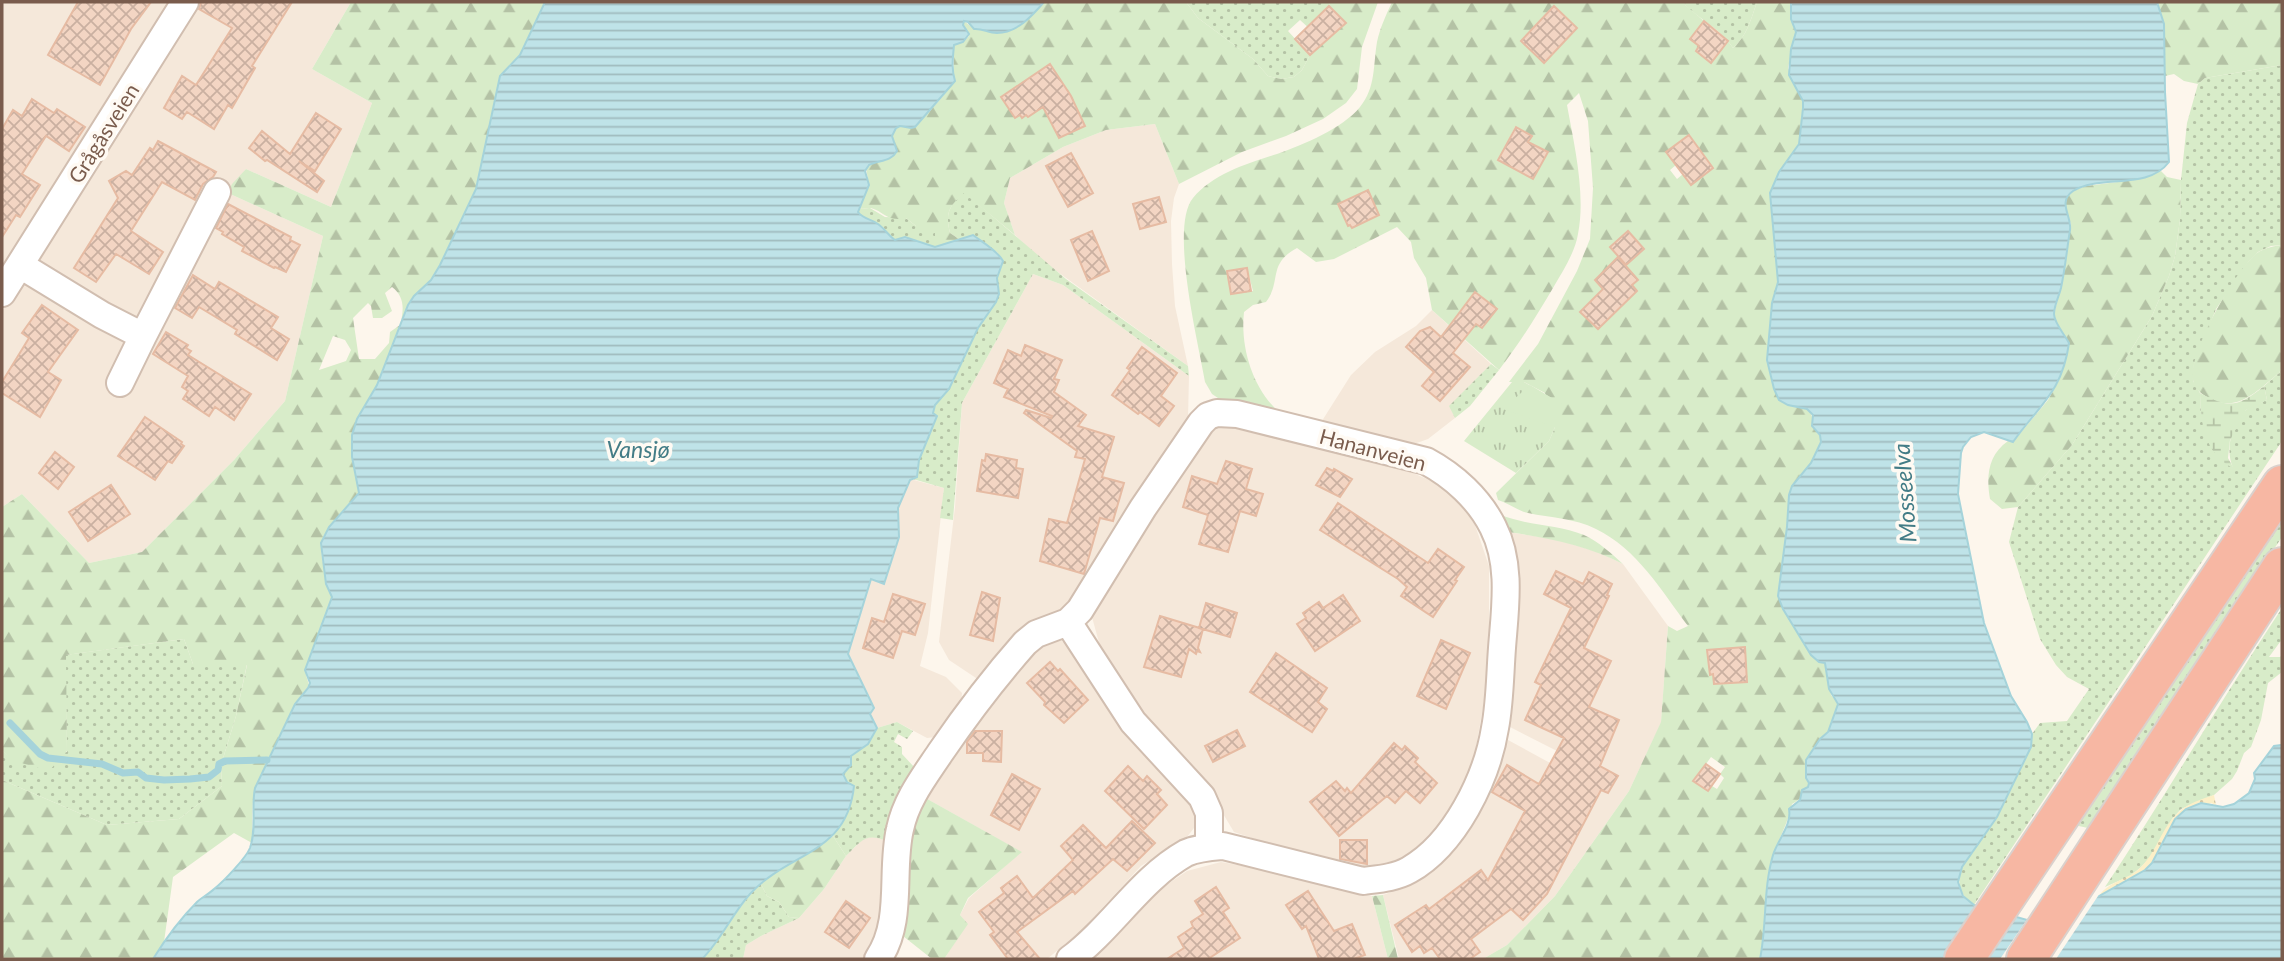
<svg xmlns="http://www.w3.org/2000/svg" width="2284" height="961" viewBox="0 0 2284 961" font-family="Lato,sans-serif">
	<defs>
		<pattern id="grass-dots" width="8" height="8" patternUnits="userSpaceOnUse" patternTransform="scale(1.75)"><rect width="8" height="8" fill="#d8ecc9"/><path d="M2 2h.1M6 6h.1" fill="none" stroke="#b4c2a5" stroke-width="1.8" stroke-linecap="round"/></pattern>
		<pattern id="forest-firs" width="22" height="20" patternUnits="userSpaceOnUse" patternTransform="scale(1.75)"><rect width="22" height="20" fill="#d8ecc9"/><path d="M5 1l3.5 6h-7zM16 11l3.5 6h-7z" fill="#b4c2a5"/></pattern>
		<pattern id="wetland-marsh" width="20" height="14" patternUnits="userSpaceOnUse" patternTransform="scale(1.75)"><rect width="20" height="14" fill="#d8ecc9"/><path d="M1 5h8M5 5V1M11 12h8M15 12V8" fill="none" stroke="#b4c2a5"/></pattern>
		<pattern id="sand-dots" width="8" height="8" patternUnits="userSpaceOnUse" patternTransform="scale(1.75)"><rect width="8" height="8" fill="#fcefc7"/><path d="M2 2h.1M6 6h.1" fill="none" stroke="#d1c5a4" stroke-width="1.8" stroke-linecap="round"/></pattern>
		<pattern id="park-tufts" width="24" height="20" patternUnits="userSpaceOnUse" patternTransform="scale(1.75)"><rect width="24" height="20" fill="#d8ecc9"/><path d="M3 7l-1-3M5 7V3M7 7l1-3M15 17l-1-3M17 17v-4M19 17l1-3" fill="none" stroke="#b4c2a5"/></pattern>
		<pattern id="water-rules" width="6" height="5" patternUnits="userSpaceOnUse" patternTransform="scale(1.75)"><rect width="6" height="5" fill="#bfe3e8"/><path d="M0 2.5h6" fill="none" stroke="#a0bbbe"/></pattern>
		<pattern id="building-cross-hatch" width="8" height="8" patternUnits="userSpaceOnUse" patternTransform="scale(1.75)"><rect width="8" height="8" fill="#f3d5c3"/><path d="M0 0l8 8M0 8l8-8" fill="none" stroke="#cab0a1"/></pattern>
	</defs>
	<rect width="100%" height="100%" fill="#fdf6ec"/>
	<path fill="#f5e8da" d="M2,2H171L139,49L2,270Z
		M195,2H351L312,69L372,103L331,207L246,169L228,193L323,236L285,401L234,460L142,552L89,563L22,494L2,507V311Z
		M1155,124L1179,184L1174,198L1171,221L1172,264L1175,306L1188,366L1044,262L1015,235L1004,203L1010,178L1063,147L1106,130Z
		M1033,274L1063,285L1189,376L1188,418L1074,607L1019,630L982,682L949,660L939,642L955,507L962,403Z
		M1432,310L1491,364L1450,406L1455,418L1428,439L1411,445L1320,424L1351,375L1375,352L1416,326Z
		M1229,427L1347,455L1413,473L1436,483L1451,493L1464,508L1475,525L1489,566V651L1483,708L1473,764L1451,810L1434,832L1408,854L1386,865L1362,869L1338,867L1234,832L1213,797L1139,711L1100,646L1090,610L1212,429Z
		M910,479L944,488L928,633L920,666L946,677L962,693L961,706L936,737L927,738L897,722L877,728L870,714L874,707L848,654L871,579L884,583L899,537L898,508Z
		M1508,532L1555,539L1598,552L1623,564L1668,626L1661,723L1629,791L1555,896L1507,945L1483,959H1399L1383,895L1405,887L1430,874L1459,846L1488,792L1508,740L1552,764L1557,751L1510,727L1516,652L1515,573Z
		M1053,638L1067,643L1192,805L1197,820L1194,828L1187,837L1141,866L1081,931L1047,959H944L967,924L960,915L969,898L1021,852L922,796L950,755L1036,648Z
		M875,836L889,842L890,887L869,959H743L746,945L761,936L799,918L824,889L846,856L863,839Z
		M1221,862L1266,870L1340,890L1372,896L1388,959H1092L1162,888L1187,871Z"/>
	<path fill="url(#grass-dots)" d="M1186,2H1330L1329,6L1312,31L1300,20L1288,31L1310,55L1302,70L1294,77L1281,79L1268,76L1253,59L1198,18Z
		M1686,2H1757C1751,19 1747,36 1733,48C1722,30 1699,19 1684,4Z
		M2282,65V245L2271,246L2258,252L2249,261L2216,309L2194,364L2193,381L2200,393L2201,413L2233,468C2225,450 2231,424 2246,410C2252,405 2260,403 2267,400L2264,386L2279,373L2282,367V441L1974,905C1960,896 1956,883 1962,867L1997,817L2031,747L2032,734L2040,723L2067,721L2089,689L2067,677L2056,665L2040,639L2009,542L2018,507L2072,445L2152,316L2169,276L2175,256L2180,219L2181,180L2187,123L2198,84L2205,78Z
		M964,192L1066,279L1188,366L1189,376L1063,285L1033,274L962,403L953,520L940,518L944,488L913,479L917,477L919,460L936,417L933,413L935,405L949,389L978,328L996,302L999,288L997,278L1003,261L997,252L982,243L973,235L959,239L950,233C945,213 949,206 964,192Z
		M870,208L885,217L906,218L916,226L935,233V247L916,240L891,239L889,234L858,214V209Z
		M1491,364L1499,370L1470,406L1455,418L1449,406Z
		M2282,512V537L2088,828L2074,825Z
		M2282,608V641L2280,642L2269,657H2280L2282,655V672L2268,683L2261,720L2251,747L2244,753L2237,771L2232,779L2214,795L2181,809L2172,819L2149,859L2140,868L2130,876L2105,887C2166,795 2221,700 2282,608Z
		M184,639L193,664H247L236,716L221,765L222,786L179,819L107,825L2,780V750L12,760L67,752L65,655Z
		M897,722L913,731L907,739L898,734L894,742L902,747V754L915,768L889,842C866,832 863,839 846,856L833,836L852,800L850,783L843,778C843,771 850,766 851,756L868,744L877,728Z
		M761,884L767,896L779,902L789,917L799,918L761,936L746,945L743,959H702C724,936 737,906 761,884Z"/>
	<path fill="url(#forest-firs)" fill-rule="evenodd" d="M351,2H545L520,55L512,65L504,71L497,90L476,189L440,265L431,280L414,296L408,304L377,385L357,419L352,435V457L359,493L324,535L321,543L322,559L332,597L309,658L306,675L309,685L295,704L255,788C251,805 253,825 252,843L234,833L173,877L164,942L153,959H2V780L107,825L179,819L222,786L221,765L236,716L247,665L193,664L184,639L66,655L67,751L49,771L11,760L2,750V507L22,494L89,563L142,552L234,460L285,401L323,236L228,193L232,184L246,169L331,207L372,103L312,69ZM392,287C405,297 404,310 400,325L390,332L389,343L375,359H359L353,318L368,303L371,306L373,318H382L392,311L385,293ZM333,336L345,340L351,350L346,361L319,370Z
		M1044,2H1186L1198,18L1253,59L1268,76L1281,79L1294,77L1302,70L1310,55L1345,23L1329,6L1330,2H1378L1362,47L1357,89L1346,103L1323,119L1286,136L1242,152L1179,184L1155,124L1106,130L1063,147L1010,178L1004,203L1015,235L964,193C949,206 945,213 950,233L959,239L935,247V233H917L916,226L906,218C886,222 885,212 871,208C870,208 859,209 858,209L869,185L866,168C876,159 890,163 897,151L892,136L896,128L900,126L910,128L915,127C924,117 947,94 951,84C955,73 953,55 954,45L963,42L969,36L963,25L964,21L974,29L979,28L993,33L1029,18ZM1050,64L1068,91L1028,117L1026,115L1022,118L1020,115L1015,118L1001,97Z
		M1392,2H1686L1684,4L1704,21L1690,39L1699,46L1696,51L1711,62L1728,41L1733,48C1747,36 1751,19 1757,2L1771,3L1791,2V19L1796,32L1788,68L1803,101V108L1799,144L1779,172L1770,193L1778,282L1772,303L1767,360L1774,389L1779,400L1788,405L1807,409C1816,417 1810,426 1820,436L1821,442L1811,463L1792,486L1788,507L1787,527L1778,596L1783,609L1811,655L1825,662L1831,695L1838,703L1832,724L1828,732L1820,739L1806,778L1809,784C1808,792 1800,800 1792,804C1787,828 1773,848 1769,872C1764,901 1766,930 1760,959H1483L1507,945L1555,896L1629,791L1661,722L1668,626L1677,631L1688,626C1661,590 1637,549 1596,529C1574,518 1551,518 1528,513C1518,511 1508,503 1498,500L1496,493L1549,441L1555,427L1545,393L1524,382H1509L1538,344L1577,271L1590,239L1593,188L1588,121L1579,93L1567,105C1574,144 1586,194 1578,234C1575,253 1562,272 1553,288C1536,317 1519,344 1499,370L1432,310L1426,278L1414,258L1411,242L1397,227L1334,259L1316,262L1297,248C1267,264 1282,281 1266,302L1253,305L1244,312C1240,348 1253,390 1281,414L1221,400L1212,394L1205,382C1199,345 1169,227 1193,198C1213,174 1248,163 1277,154C1303,145 1343,128 1360,107C1376,87 1373,66 1377,42C1380,28 1386,15 1392,2ZM1553,6H1554L1544,63L1521,41ZM1515,127L1531,136L1528,142L1548,152L1533,179L1498,160ZM1689,135L1713,168L1692,184L1683,174L1677,179L1670,170L1676,165L1666,152ZM1247,268L1253,291L1231,294L1227,271ZM1744,647L1747,681L1714,684L1713,674H1710L1709,665ZM1711,757L1725,767L1720,774L1724,778L1717,789L1712,786L1708,791L1694,781Z
		M2157,2H2282V65L2205,78L2198,84L2184,81L2174,74L2165,76L2164,24Z
		M2161,171L2167,177L2181,180L2180,219L2175,256L2169,276L2152,316L2072,445L2018,507L2002,509L1990,499C1986,476 1988,455 2008,441L2013,442L2048,400L2060,378L2067,354L2069,343L2055,321L2054,314L2060,291L2071,224L2065,209L2067,197L2073,191L2086,186L2141,179Z
		M2282,245V367L2279,373C2258,390 2238,413 2210,399C2202,394 2194,389 2193,380C2188,353 2236,269 2257,253C2265,248 2273,246 2282,245Z
		M1499,514C1526,526 1557,524 1584,535C1599,542 1612,554 1623,564C1586,545 1549,538 1508,532Z
		M922,796L1022,852L968,898L960,915L968,924L944,959H932L903,936L908,890L904,844Z
		M833,836L846,856L824,889L799,918L789,917L779,902L767,896L761,884C781,863 811,854 833,836Z
		M1383,895L1398,959H1388L1372,896Z"/>
	<path fill="url(#wetland-marsh)" d="M2264,386L2267,400L2246,410L2230,440L2228,458L2234,469C2204,453 2201,425 2200,393C2230,409 2238,407 2264,386Z"/>
	<path fill="url(#sand-dots)" d="M2214,795L2216,805L2211,803L2175,819L2152,863L2145,870L2099,896C2108,882 2126,880 2139,869C2157,853 2161,827 2180,811C2189,803 2202,799 2214,795Z"/>
	<path fill="url(#park-tufts)" d="M1512,382H1524L1562,404L1561,422L1555,427L1549,441L1516,473L1464,441Z"/>
	<path fill="#d8ecc9" d="M1530,385L1562,404L1561,422L1555,427L1503,409Z"/>
	<path fill="url(#water-rules)" stroke="#a5d3da" stroke-width="2" d="M545,2H1044C1032,16 1017,33 997,33C988,33 982,28 974,29L968,22L964,21L963,25L969,34L963,42L954,45C953,57 951,69 955,81L915,127L911,128L900,126L896,128L892,136L897,151C891,162 879,160 869,165L865,171L869,185L858,212C863,219 871,219 878,224C885,229 889,236 895,240L905,237L935,247L973,235C982,242 998,251 1003,261L997,278L999,294L996,302L978,328L949,389L935,405L933,413L937,416L919,460L917,477L910,480L898,508L899,537L884,584L871,579L848,654L874,708L870,714L877,728L868,744L851,756V765L843,774L847,782L854,786C847,855 789,851 750,894C732,914 721,940 702,959H153C166,938 179,920 197,902C202,897 209,894 214,889C223,882 246,858 250,848C257,829 251,807 255,788L295,704L308,688L310,683L305,670L332,597L326,584L321,543L329,527L359,493L352,457V435L357,419L377,385L408,305L414,296L431,280L440,265L476,189L500,76L520,55Z
		M1791,2H2157L2164,24L2165,92L2169,162C2147,191 2100,174 2073,191C2057,202 2072,216 2070,230C2067,249 2065,269 2061,288C2059,296 2054,306 2054,314C2054,323 2065,335 2069,343C2062,393 2039,405 2013,442L1984,432L1971,437L1963,447L1961,453L1958,494L1984,623L2011,696L2027,722L2032,734L2031,747L1997,817L1962,867L1958,882L1963,896L1974,905L2027,920L2099,896L2145,870L2152,863L2175,819L2186,809L2201,803L2223,807L2234,804L2249,793L2255,779L2254,773L2274,746L2282,745V959H1760C1767,925 1763,889 1773,855C1778,839 1792,825 1789,809L1800,800L1802,790L1808,787L1809,783L1806,778V760L1820,739L1828,732L1838,704L1829,689L1825,663L1819,662L1811,655L1783,609L1778,596L1787,527L1789,495L1792,486L1811,463L1821,442L1820,435L1812,426L1813,415L1807,409L1788,405L1779,400L1774,389L1767,360L1772,303L1778,282L1770,193L1779,172L1799,144L1803,108V101L1789,75L1791,49L1796,32L1791,19Z"/>
	<path fill="#fdf6ec" d="M2102,890L2056,959H2000L2030,915Z"/>
	<g fill="none" stroke-linecap="round" stroke-linejoin="round">
		<path stroke="#a5d3da" stroke-width="7" d="M10,723L40,754L48,758L102,764L123,773L138,772L146,778L164,780L190,779L209,777L218,770L219,764L225,761L267,760"/>
	</g>
	<path fill="url(#building-cross-hatch)" stroke="#e6bba3" stroke-width="2" d="M78,2H151L131,29L100,85L48,55Z
		M201,2H292L252,66L255,68L232,108L228,105L214,129L187,112L182,119L164,108L182,76L196,85L232,28L199,9Z
		M1329,6L1346,23L1310,55L1295,39Z
		M1554,6L1577,28L1544,63L1521,41Z
		M1704,21L1728,41L1711,63L1696,51L1699,46L1690,39Z
		M1050,64L1071,96L1085,126L1059,138L1043,107L1028,117L1026,115L1022,118L1020,115L1015,118L1001,97Z
		M32,99L54,113L57,109L85,127L69,151L46,136L22,174L40,185L20,217L16,215L2,237V129L13,110L22,116Z
		M316,113L341,129L315,171L299,161L324,181L317,192L267,160L265,161L249,148L262,131L290,154Z
		M1516,127L1532,136L1528,142L1548,152L1533,179L1498,160Z
		M1689,135L1713,168L1691,185L1666,152Z
		M158,141L216,172L213,177L203,184L195,200L162,182L131,231L163,252L149,274L116,254L96,282L74,268L118,198L109,181L126,171L132,175L150,148L153,150Z
		M1071,153L1093,193L1068,207L1046,166Z
		M1368,190L1379,215L1352,228L1350,225L1348,226L1338,204Z
		M1159,197L1166,222L1140,229L1133,204Z
		M228,204L291,237L290,240L300,245L286,272L275,267L274,268L242,251L244,247L222,234L223,232L216,228Z
		M1092,231L1109,271L1088,281L1071,240Z
		M1628,231L1644,249L1626,265L1610,247Z
		M1618,257L1638,280L1632,285L1637,291L1598,329L1580,312L1603,289L1595,280Z
		M1247,268L1251,291L1231,294L1227,271Z
		M193,275L215,289L219,282L278,317L271,328L289,339L277,360L235,334L237,330L199,307L192,318L175,308Z
		M1475,292L1497,309L1482,328L1476,324L1453,353L1470,367L1440,401L1422,386L1434,372L1406,347L1420,331L1430,327L1441,337Z
		M42,305L78,330L48,372L61,380L40,417L2,393V382L29,338L22,333Z
		M166,332L188,345L186,348L191,351L188,355L251,394L234,420L215,407L209,416L183,399L188,391L182,387L188,376L153,354Z
		M1025,345L1062,360L1054,379L1059,380L1054,392L1086,415L1078,426L1114,437L1102,477L1124,483L1113,521L1100,518L1084,574L1040,561L1049,519L1067,523L1085,459L1075,457L1077,451L1024,413L1026,410L1051,418L1052,416L1004,397L1008,389L994,383L1008,350L1021,356Z
		M1142,347L1177,373L1161,396L1174,406L1159,426L1140,412L1138,414L1112,395L1130,370L1127,368Z
		M145,417L182,442L181,444L184,446L172,463L168,461L155,480L118,456Z
		M55,452L74,467L58,489L39,473Z
		M986,454L1017,460L1016,468L1023,469L1018,498L977,491L982,460L985,461Z
		M1226,461L1252,469L1246,489L1263,494L1256,516L1240,511L1228,552L1199,544L1208,515L1183,507L1192,476L1217,484Z
		M1327,468L1333,471L1334,469L1352,479L1340,497L1316,485Z
		M111,485L130,514L88,541L69,512Z
		M1338,503L1428,563L1438,549L1464,567L1455,580L1457,581L1433,617L1401,596L1407,587L1398,579L1320,530Z
		M1556,571L1583,584L1589,572L1612,584L1607,595L1609,596L1584,648L1611,661L1589,707L1619,720L1600,766L1618,776L1608,793L1601,790L1547,894L1523,920L1511,909L1471,939L1480,952L1470,959H1440L1432,948L1424,953L1420,946L1412,952L1395,925L1426,905L1429,909L1481,870L1488,880L1525,811L1492,792L1507,765L1539,784L1564,738L1525,720L1541,685L1535,682L1571,608L1544,594Z
		M982,592L1000,598L993,641L970,635Z
		M893,594L925,604L915,635L902,631L893,658L863,648L872,618L884,622Z
		M1343,595L1360,621L1315,651L1297,624L1306,618L1303,613L1319,602L1323,608Z
		M1206,603L1237,613L1230,637L1199,628Z
		M1160,616L1203,629L1198,648L1200,652L1197,651L1196,654L1189,649L1181,677L1144,667Z
		M1441,640L1470,653L1446,709L1417,696Z
		M1745,647L1747,682L1714,684L1713,674L1710,675L1707,650Z
		M1276,653L1327,688L1318,702L1327,709L1312,732L1250,692Z
		M1050,662L1058,671L1060,669L1088,700L1064,723L1044,705L1045,702L1027,683Z
		M1237,730L1245,746L1213,762L1205,746Z
		M975,731H1002L1001,762L983,761V753H967V742Z
		M1394,743L1402,750L1405,746L1418,758L1415,762L1437,783L1420,803L1406,791L1395,803L1387,796L1339,836L1310,802L1336,781L1345,791L1347,788L1351,793Z
		M1706,764L1720,774L1708,791L1693,781Z
		M1128,766L1143,781L1147,776L1161,790L1157,794L1167,805L1144,829L1105,791Z
		M1012,774L1040,789L1019,830L991,815Z
		M1132,821L1155,843L1127,871L1113,859L1075,894L1073,891L1017,932L1040,959H1008L990,935L994,932L979,912L1004,893L1001,888L1017,876L1033,898L1073,860L1061,846L1083,825L1106,848Z
		M1340,840H1367V864L1340,859Z
		M1216,887L1229,908L1223,912L1240,938L1208,959H1167L1184,948L1178,937L1193,927L1191,922L1203,914L1195,901Z
		M1308,891L1334,931L1352,924L1365,955L1354,959H1319L1306,926L1302,929L1286,905Z
		M846,901L870,918L849,948L825,932Z"/>
	<g fill="none" stroke-linecap="round" stroke-linejoin="round">
		<g stroke="#d1beb0" stroke-width="30">
			<path id="minor" d="M20,265L102,315L143,336L120,383
				M2,293L185,2
				M143,336L217,192
				M1068,622L1133,722L1202,797L1209,813V847
				M878,959C904,921 890,871 900,829C906,800 924,777 940,753C966,715 994,678 1025,643L1036,634L1068,622L1080,610L1143,508L1201,423L1208,416L1217,413L1237,414L1426,461C1454,476 1479,499 1493,527C1512,564 1505,608 1502,648C1500,674 1500,702 1495,728C1487,778 1455,844 1409,870C1395,878 1378,879 1363,881L1223,846C1211,847 1197,848 1186,853C1140,879 1112,928 1070,959"/>
		</g>
		<g stroke="#dad1cd" stroke-width="42">
			<path id="motorway" d="M1964,959L2282,485
				M2026,959L2282,567"/>
		</g>
		<use href="#minor" stroke="#fff" stroke-width="26"/>
		<use href="#motorway" stroke="#f7b7a3" stroke-width="38"/>
	</g>
	<g text-anchor="middle" dominant-baseline="central" stroke-width="7" stroke-linejoin="round" paint-order="stroke">
		<g font-size="21" fill="#7a5c4d" stroke="#fffaf3">
			<text transform="translate(103 133) rotate(-58)">Grågåsveien</text>
			<text transform="translate(1373 449) rotate(15)">Hananveien</text>
		</g>
		<g font-size="23" font-style="italic" fill="#437c86" stroke="#fffaf3">
			<text x="638" y="449">Vansjø</text>
			<text transform="translate(1904 493) rotate(-94)">Mosseelva</text>
		</g>
	</g>
	<rect width="2284" height="961" fill="none" stroke="#7a5c4d" stroke-width="7"/>
</svg>
